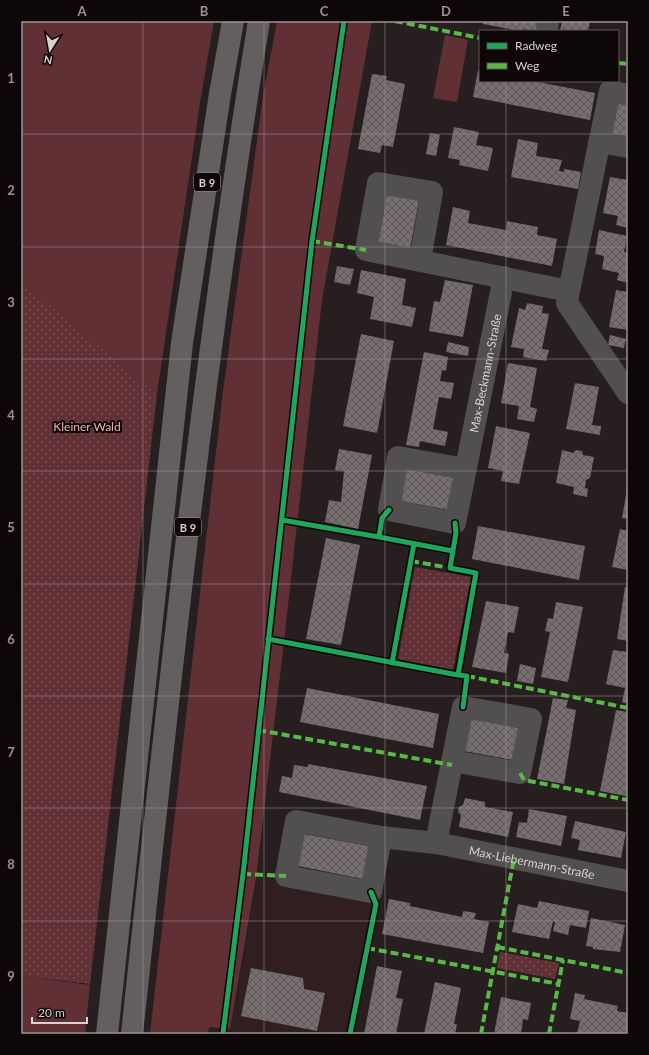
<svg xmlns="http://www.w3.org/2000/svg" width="649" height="1055" viewBox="0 0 649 1055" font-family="Lato,sans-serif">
	<defs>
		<pattern id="park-dots" width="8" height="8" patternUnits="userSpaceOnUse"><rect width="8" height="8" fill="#603035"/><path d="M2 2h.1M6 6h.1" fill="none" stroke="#764d51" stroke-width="1.8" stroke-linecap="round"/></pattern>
		<pattern id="building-cross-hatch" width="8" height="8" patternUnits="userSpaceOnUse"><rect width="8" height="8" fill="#766e6f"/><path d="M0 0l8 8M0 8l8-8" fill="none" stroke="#5f5859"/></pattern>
	</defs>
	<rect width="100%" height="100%" fill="#261e1f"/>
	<path fill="#311e20" d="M258,877L368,898L371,908L345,1034H250L231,1030Z"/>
	<path fill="#603035" d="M21,21H214L200,103L157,394L21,281Z
		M277,21H372L322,300L284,642L256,878L230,1029L210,1027L207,1034H150L222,399L263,96Z
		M445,35L468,40L457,102L433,98Z
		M21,976L90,985L85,1034H21Z"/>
	<path fill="url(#park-dots)" d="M21,281L157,394L90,984L21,976Z
		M415,567L471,577L453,670L398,659Z
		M500,952L559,963L555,979L497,968Z"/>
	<path fill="url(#building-cross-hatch)" d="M484,21H540L538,31L523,29V31H520L483,24Z
		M562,21H590L588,31H560Z
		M478,70L480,71V81H533L595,93L590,120L473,97Z
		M372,74L387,76L386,80L405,84L393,147L382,145L380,153L358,149Z
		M617,102L628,104V138L611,135Z
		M454,127L479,132L476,145L493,148L488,171L459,165L460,160L448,158Z
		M430,133L440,135L436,156L426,154Z
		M518,139L538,143L536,156L562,160L559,171L564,172V169L581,172L578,189L511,177Z
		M610,177L628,180V228L616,225L618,216L603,213Z
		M387,194L419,200L410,249L378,243Z
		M453,207L470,211L468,223L506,230L507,221L538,227L537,235L557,239L552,266L446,245Z
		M599,230L627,236L624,252L628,253L626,274H628V283L617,280L619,273L602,269L604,256L595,254Z
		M337,266L354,269L350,285L334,282Z
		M361,270L406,279L402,305L416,308L412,327L370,319L374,297L357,293Z
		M445,280L473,285L463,337L429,331L434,301L440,302Z
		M616,290L628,292V330L609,327Z
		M527,303L543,306L542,313L549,314L542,349L549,350L546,361L523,357L524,349L511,347L519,308L525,310Z
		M361,334L394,341L377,433L343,426Z
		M610,335L626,339L624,348L608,345Z
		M448,342L469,347L468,356L446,352Z
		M424,352L448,357L446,371L442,370L440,381L454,383L451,399L439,397L433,429L448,432L445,446L420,441L419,447L406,445Z
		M508,363L537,368L530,407L537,409L534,422L517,419L519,406L501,403Z
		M575,383L599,387L592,425L601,426L600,435L566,429Z
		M496,426L530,433L519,484L501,481L503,471L488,468Z
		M339,449L372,455L358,529L325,522L329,500L341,502L344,471L335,470Z
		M562,450L573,453L576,450L582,451L583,455L594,457L590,478L586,480L585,488L588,489L587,497L573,494L574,487L556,483Z
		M406,468L455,478L449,510L400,501Z
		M627,490H628V519L622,518Z
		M478,526L585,546L579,580L472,559Z
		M620,529L628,531V570L612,567Z
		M326,538L360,545L341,645L306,639Z
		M625,587L628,588V641L617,639Z
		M486,601L519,607L514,633L508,632L504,653L509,654L506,673L472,667Z
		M556,602L583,607L568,682L541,677L550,632L545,631L548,618L553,619Z
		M613,650L628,652V704L622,702L625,688L606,684Z
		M520,664L536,668L533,684L517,681Z
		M307,688L439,714L433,748L300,722Z
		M553,698L568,700L566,708L576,710L564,784L537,779Z
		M616,710L628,712V787L626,796L600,791Z
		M470,718L519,728L513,760L464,751Z
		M308,764L427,786L420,820L279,792L282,776L292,778L294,765L308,767Z
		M465,798L485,802V807L513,812L508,837L459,827L461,815L458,812L459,807L463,805Z
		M529,809L567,816L561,846L516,837L519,822L527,823Z
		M575,821L626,832L621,858L578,850L580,840L571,838Z
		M304,834L369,846L363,879L298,866Z
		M389,899L410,903V906L462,917L463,911L476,913L474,919L489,922L483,953L382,934Z
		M539,901L589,911L586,928L570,925L568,935L553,931L555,922L553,921L549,939L512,932L518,904L537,908Z
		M591,918L625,925L620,952L593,949V947L586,946Z
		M377,966L402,971L396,998L403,999L396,1034H364Z
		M251,968L303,978L304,989L325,993L317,1031L241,1016Z
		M435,982L461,988L454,1024H457L455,1034H424Z
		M575,993L585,995L584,999L618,1006L617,1011L628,1013V1034L577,1033L580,1021L570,1019Z
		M501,997L531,1003L528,1020L523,1019L521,1034H494Z"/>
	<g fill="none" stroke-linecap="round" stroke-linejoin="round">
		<g stroke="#524f50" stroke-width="22">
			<path d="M547,31L548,21"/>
			<path d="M599,142L628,147"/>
			<path d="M420,260L432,192L378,183L366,250L569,291L567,303L628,393"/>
			<path d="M569,291L610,91L628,95"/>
			<path id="s1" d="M465,469L398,457L389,510L455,523L504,277"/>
			<path id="s2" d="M381,837L371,892L286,876L296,821L381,837L436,843L628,881"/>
			<path d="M436,843L463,707L531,719L520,773L453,761"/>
		</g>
		<path stroke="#645f5f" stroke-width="22" d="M107,1034L182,343L220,94L233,21
			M132,1034C168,696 204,357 259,21"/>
		<path stroke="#58b947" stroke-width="4" stroke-dasharray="8 4" stroke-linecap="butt" d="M395,21L480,38
			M618,63L628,64
			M312,241L366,250
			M411,561L450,568
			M467,676L628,708
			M258,730L452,765
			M520,773L524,780L628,800
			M243,874L286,876
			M497,947L628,973
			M367,948L559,984
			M481,1034L514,858
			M549,1034L563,960"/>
		<g stroke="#0e0708" stroke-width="8">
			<path id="cycleway" d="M282,520L379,537L382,518L389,510
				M455,523L456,533L450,568L476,573L458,675L467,676L463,707
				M379,537L453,551
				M268,639L458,675
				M392,663L414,544
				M223,1033L243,874L312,241L344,21
				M350,1034L376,904L371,892"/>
		</g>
		<use href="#cycleway" stroke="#20a55d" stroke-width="5"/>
	</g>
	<path fill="none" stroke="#9c9292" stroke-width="1" stroke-opacity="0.55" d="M143,21V1034M264,21V1034M385,21V1034M506,21V31M506,81V1034M21,134H628M21,247H628M21,359H628M21,471H628M21,584H628M21,696H628M21,808H628M21,921H628"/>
	<g text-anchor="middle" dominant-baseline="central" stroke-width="4" stroke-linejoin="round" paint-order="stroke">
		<g fill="#0e0708" stroke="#9e9494" stroke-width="1">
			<rect x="194" y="173" width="26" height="18" rx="3"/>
			<rect x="175" y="518" width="26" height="18" rx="3"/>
		</g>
		<g font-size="11" font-weight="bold" fill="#dbd0d0">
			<text x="207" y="182">B 9</text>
			<text x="188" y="527">B 9</text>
		</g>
		<g font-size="12" fill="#dbd0d0" stroke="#0e0708">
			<text stroke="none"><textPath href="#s1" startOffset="342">Max-Beckmann-Straße</textPath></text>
			<text stroke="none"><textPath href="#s2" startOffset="438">Max-Liebermann-Straße</textPath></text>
		</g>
		<g font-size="12" fill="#f3b1b5" stroke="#0e0708">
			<text x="87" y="426">Kleiner Wald</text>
		</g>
	</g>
	<rect width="649" height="1055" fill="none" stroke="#0e0708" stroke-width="44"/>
	<rect x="479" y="30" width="140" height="52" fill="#0e0708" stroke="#605758"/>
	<rect x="487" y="43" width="20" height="6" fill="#20a55d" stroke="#605758"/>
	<text x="515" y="50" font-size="12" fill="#dbd0d0">Radweg</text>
	<rect x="487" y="63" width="20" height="6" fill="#58b947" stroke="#605758"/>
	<text x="515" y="70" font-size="12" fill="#dbd0d0">Weg</text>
	<g transform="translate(50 50) rotate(191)" stroke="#0e0708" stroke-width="3" paint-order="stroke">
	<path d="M0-3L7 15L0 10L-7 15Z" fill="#dbd0d0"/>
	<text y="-6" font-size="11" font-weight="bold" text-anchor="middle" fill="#dbd0d0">N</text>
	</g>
	<path d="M32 1017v6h55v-6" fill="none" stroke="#dbd0d0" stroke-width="2"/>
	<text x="38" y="1017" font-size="12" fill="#dbd0d0" stroke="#0e0708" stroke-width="3" paint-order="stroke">20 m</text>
	<rect x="22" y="22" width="605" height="1011" fill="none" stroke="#9c9292" stroke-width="1.5"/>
	<g font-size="13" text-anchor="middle" font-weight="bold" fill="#9c9292">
		<text x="82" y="16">A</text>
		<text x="204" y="16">B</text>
		<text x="324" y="16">C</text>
		<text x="446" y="16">D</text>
		<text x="566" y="16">E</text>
		<text x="11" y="83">1</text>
		<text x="11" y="195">2</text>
		<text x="11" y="307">3</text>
		<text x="11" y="420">4</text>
		<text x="11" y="532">5</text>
		<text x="11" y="644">6</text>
		<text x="11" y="757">7</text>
		<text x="11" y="869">8</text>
		<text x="11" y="981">9</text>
	</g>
</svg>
